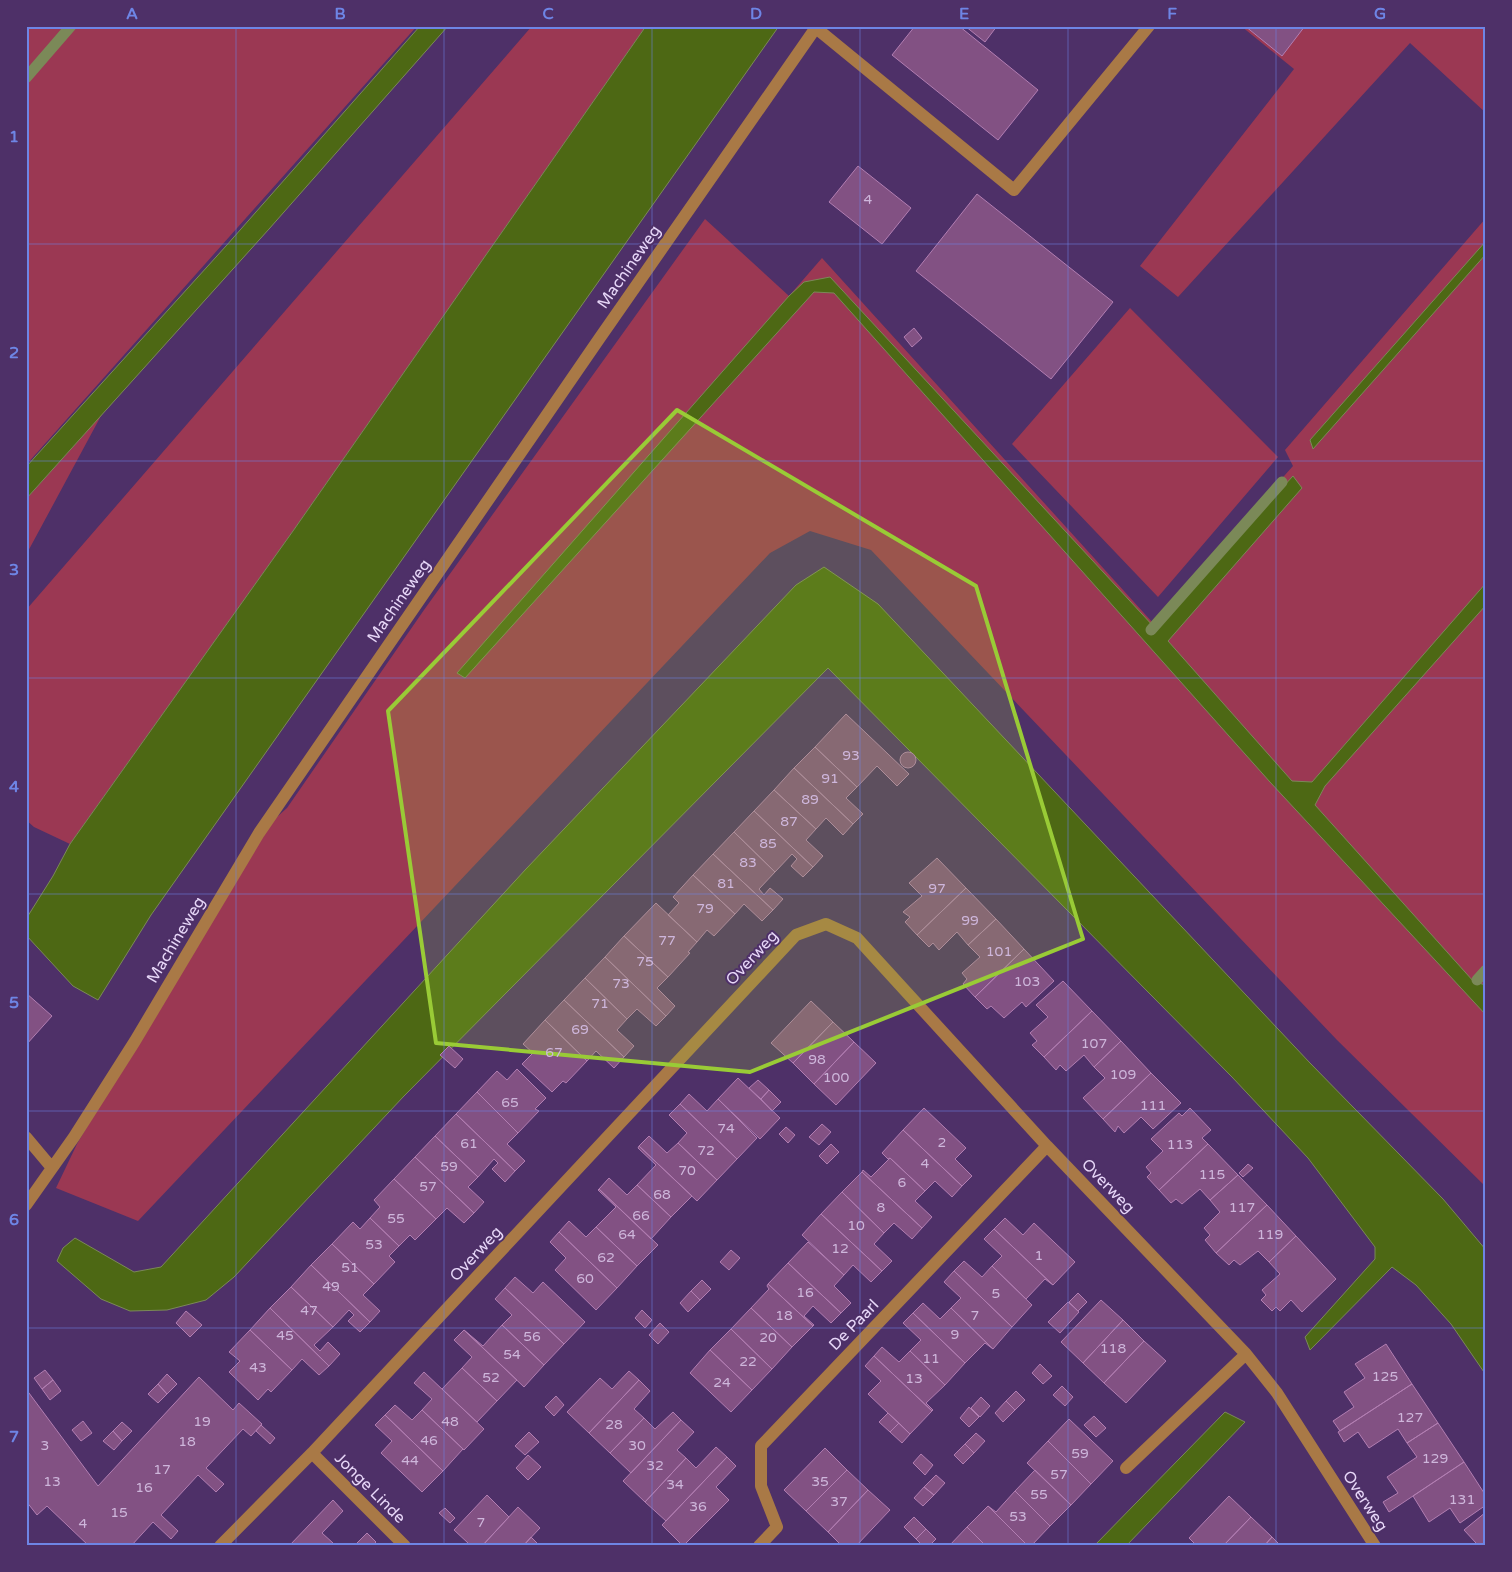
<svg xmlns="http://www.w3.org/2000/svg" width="1512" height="1572" viewBox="0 0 1512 1572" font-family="'Varela Round',sans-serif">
	<rect width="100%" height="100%" fill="#4e3068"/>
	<path fill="#9b3853" d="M26,26H417L26,465Z
		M532,26H646L293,531L70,844L34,827L26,820V610Z
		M1241,26H1486V113L1410,43L1178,297L1140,266L1294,69Z
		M1486,218V1187L1337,1040L871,550L810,531L770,553L138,1221L56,1188L77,1144L259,833L287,808L424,610L705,219L789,296L822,258L1153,623L1293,466L1285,450Z
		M1130,308L1278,457L1158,597L1012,444Z
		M102,414L26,555V499Z"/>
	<path fill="#4d6814" stroke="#7b8958" d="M420,26H448L269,229L26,499V467L226,246Z
		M646,26H779L151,915L98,1000L73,986L26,935V919L53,876L70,844L293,531Z
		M1486,241V254L1313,449L1310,440Z
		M830,277L1154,627L1293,476L1302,488L1168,641L1292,781L1312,782L1486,583V605L1325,786L1315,805L1474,982L1486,985V1015L1270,782L834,293L814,292L465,678L457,673L789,296L804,282Z
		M824,567L878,604L1310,1063L1443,1199L1486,1250V1375L1451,1324L1416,1285L1392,1267L1310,1350L1305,1337L1375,1259V1247L1308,1158L1232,1077L828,668L404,1096L234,1277L206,1300L167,1310L130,1311L101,1299L57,1261L63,1248L75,1238L134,1272L161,1267L526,869L796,585Z
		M1225,1412L1245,1422L1126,1546H1094Z"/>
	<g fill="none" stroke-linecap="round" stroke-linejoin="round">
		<path stroke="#7b8958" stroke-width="11" d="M26,78L71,26
			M1151,630L1282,482
			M1477,980L1486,970"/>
	</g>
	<path fill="#825183" stroke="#b27eb2" d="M915,26H959L1038,90L998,140L892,55Z
		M965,26H997L985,42Z
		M1245,26H1305L1282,56Z
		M858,166L911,208L882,244L829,202Z
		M977,194L1113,302L1051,379L916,271Z
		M914,328L922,338L912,347L904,337Z
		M846,714L909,774L897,786L877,766L857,787L815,747Z
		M815,747L857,787L846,798L863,814L853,824L794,768Z
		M900 760a8 8 0 1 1 16 0a8 8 0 1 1-16 0Z
		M794,768L853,824L843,835L826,818L816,829L774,790Z
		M774,790L816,829L806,840L823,856L813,867L754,811Z
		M754,811L813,867L803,877L791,866L797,859L792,854L775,872L734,832Z
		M734,832L775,872L759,889L764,895L770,888L783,899L773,910L713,854Z
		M713,854L773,910L762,921L744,904L735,914L693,875Z
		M937,858L966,888L917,935L905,922L910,917L903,912L922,896L909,883Z
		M693,875L735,914L714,936L707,930L697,942L668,915L679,903L673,897Z
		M966,888L996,919L968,945L957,932L939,950L933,943L929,947L917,935Z
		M656,903L697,942L688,952L690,953L668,977L624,936Z
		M996,919L1024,949L975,997L963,984L967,979L962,973L980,957L968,945Z
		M624,936L668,977L657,988L675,1006L666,1016L605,957Z
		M1024,949L1054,981L1026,1007L1022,1002L1004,1018L991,1006L987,1009L975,997Z
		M605,957L666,1016L656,1026L637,1009L627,1019L585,978Z
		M585,978L627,1019L617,1030L634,1046L624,1057L564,1000Z
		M1063,981L1092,1011L1044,1057L1032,1045L1037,1041L1030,1033L1048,1017L1036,1005Z
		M26,993L52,1016L26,1045Z
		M564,1000L624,1057L614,1068L596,1051L587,1061L545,1020Z
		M811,1001L833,1022L793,1063L771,1043Z
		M1092,1011L1121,1041L1094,1067L1084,1055L1066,1071L1060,1065L1056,1070L1044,1057Z
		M545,1020L587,1061L566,1083L563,1081L552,1092L522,1064L533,1053L523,1044Z
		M833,1022L854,1042L814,1084L793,1063Z
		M1121,1041L1151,1073L1103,1119L1083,1098L1105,1078L1094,1067Z
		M854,1042L876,1063L836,1105L814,1084Z
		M449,1046L463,1059L455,1068L440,1055Z
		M517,1069L546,1098L535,1109L539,1111L518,1133L477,1092L497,1071L507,1080Z
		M1151,1073L1181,1103L1153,1129L1141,1117L1124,1133L1118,1126L1115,1132L1103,1119Z
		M738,1078L780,1118L760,1139L718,1099Z
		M758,1080L769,1090L761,1099L749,1088Z
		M769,1090L781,1102L772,1111L761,1099Z
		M477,1092L518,1133L507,1144L525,1161L515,1171L456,1114Z
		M689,1094L707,1111L718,1099L757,1138L737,1159L680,1104Z
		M680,1104L737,1159L717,1180L678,1143L687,1133L669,1115Z
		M924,1108L966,1148L955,1159L972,1176L962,1186L903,1130Z
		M1190,1108L1211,1130L1202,1138L1208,1144L1159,1190L1147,1177L1151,1173L1146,1167L1163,1151L1151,1139L1179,1113L1182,1116Z
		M456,1114L515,1171L505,1182L492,1169L498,1163L494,1159L478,1177L435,1136Z
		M822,1124L831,1132L819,1145L809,1137Z
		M786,1127L795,1135L788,1143L779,1134Z
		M903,1130L962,1186L952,1197L935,1181L925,1191L890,1158L888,1159L882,1153Z
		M435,1136L478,1177L468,1187L484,1202L474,1213L415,1157Z
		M649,1136L667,1153L678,1143L717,1180L697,1201L639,1146Z
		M831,1144L839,1152L827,1164L819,1156Z
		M1208,1144L1238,1175L1210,1200L1200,1189L1182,1204L1176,1199L1171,1203L1159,1190Z
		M639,1146L692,1196L671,1217L637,1185L656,1165L638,1148Z
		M415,1157L474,1213L464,1223L447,1208L436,1219L394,1179Z
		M890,1158L925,1191L915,1201L932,1217L922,1228L862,1172L863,1170L871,1177Z
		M1248,1164L1253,1168L1243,1177L1239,1173Z
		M862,1172L922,1228L912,1239L894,1223L884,1233L842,1192Z
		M1238,1175L1267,1205L1216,1253L1205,1240L1210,1235L1204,1228L1220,1212L1210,1200Z
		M609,1178L627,1195L637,1185L671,1217L651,1239L599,1189Z
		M394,1179L436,1219L415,1240L410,1235L399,1246L370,1218L380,1207L374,1200Z
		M599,1189L658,1245L637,1266L596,1227L616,1207L598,1190Z
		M842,1192L884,1233L874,1244L892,1261L882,1271L821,1214Z
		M1267,1205L1296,1236L1269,1262L1258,1251L1240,1265L1234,1260L1229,1265L1216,1253Z
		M821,1214L882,1271L871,1282L853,1265L844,1275L802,1235Z
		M370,1218L399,1246L389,1256L395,1262L374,1284L332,1244L353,1222L360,1229Z
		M1005,1218L1023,1235L1034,1223L1075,1262L1053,1285L994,1229Z
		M569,1221L586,1237L596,1227L637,1266L617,1288L559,1232Z
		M994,1229L1053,1285L1045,1279L1026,1299L992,1266L1002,1256L984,1239Z
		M559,1232L617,1288L596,1310L555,1270L566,1258L550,1242Z
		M1296,1236L1336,1279L1302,1312L1291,1300L1280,1311L1276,1307L1272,1311L1261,1300L1266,1295L1262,1290L1280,1274L1269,1262Z
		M808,1242L844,1275L834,1286L851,1303L841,1313L788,1263Z
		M332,1244L374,1284L363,1295L380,1311L370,1322L311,1265Z
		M731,1250L740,1258L729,1270L720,1262Z
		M964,1261L982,1277L992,1266L1032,1305L1012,1327L954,1271Z
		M788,1263L841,1313L831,1323L813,1306L804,1316L814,1325L813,1326L768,1284Z
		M311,1265L370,1322L360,1332L348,1321L354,1315L349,1310L333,1327L291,1287Z
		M954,1271L1012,1327L993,1349L951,1308L961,1298L944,1282Z
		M515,1277L533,1293L543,1282L585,1322L564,1344L505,1288Z
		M702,1280L711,1289L700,1300L691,1291Z
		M768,1284L813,1326L792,1347L751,1308L769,1289L767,1286Z
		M291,1287L333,1327L314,1345L320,1351L328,1342L340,1354L329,1366L270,1308Z
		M505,1288L564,1344L544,1365L502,1325L512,1315L495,1299Z
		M691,1291L700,1300L688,1312L680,1303Z
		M1078,1293L1087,1302L1078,1311L1069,1302Z
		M1101,1300L1123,1320L1083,1363L1061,1342Z
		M1068,1302L1079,1312L1060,1333L1048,1322Z
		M923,1303L940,1319L951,1308L993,1349L985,1343L965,1363L913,1313Z
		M270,1308L329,1366L319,1375L302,1359L292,1370L250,1330Z
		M751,1308L792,1347L772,1369L731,1329Z
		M642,1310L652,1320L645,1328L635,1318Z
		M186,1311L202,1325L190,1337L176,1323Z
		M913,1313L965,1363L945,1385L910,1351L921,1340L903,1323Z
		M1123,1320L1144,1341L1104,1383L1083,1363Z
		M660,1323L669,1332L658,1344L649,1335Z
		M502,1325L544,1365L524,1387L464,1330L483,1346Z
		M731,1329L772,1369L752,1390L710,1350Z
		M250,1330L292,1370L271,1392L268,1389L258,1400L229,1372L240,1361L229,1352Z
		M464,1330L517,1380L497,1401L462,1368L472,1357L454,1340Z
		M1144,1341L1166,1361L1126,1403L1104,1383Z
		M1386,1344L1412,1384L1340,1431L1333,1421L1354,1407L1344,1392L1365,1378L1355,1364Z
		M882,1347L899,1362L910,1351L945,1385L926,1403L933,1410L932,1411L874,1356Z
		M710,1350L752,1390L731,1412L690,1373Z
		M874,1356L932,1411L910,1434L868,1394L881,1381L865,1366Z
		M1040,1364L1052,1376L1043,1384L1032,1373Z
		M462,1368L497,1401L477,1422L442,1389Z
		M45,1370L53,1380L42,1389L34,1378Z
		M629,1371L639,1380L589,1433L567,1412L600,1378L612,1389Z
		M424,1372L484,1429L464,1450L422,1410L432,1399L414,1383Z
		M167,1374L177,1384L167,1394L158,1384Z
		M199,1377L233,1410L239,1403L262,1424L251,1436L243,1429L206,1468L224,1484L216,1492L198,1475L161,1515L178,1531L171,1539L153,1522L131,1546H89L47,1506L37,1515L26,1501V1389L98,1486Z
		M53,1380L61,1391L50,1400L42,1389Z
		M639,1380L650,1391L634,1409L644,1418L610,1453L589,1433Z
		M158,1384L167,1394L158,1403L148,1394Z
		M1412,1384L1438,1423L1407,1443L1398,1429L1369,1448L1358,1432L1344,1442L1338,1432Z
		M1062,1386L1073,1397L1065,1406L1053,1395Z
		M1016,1391L1025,1400L1015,1410L1006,1401Z
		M556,1396L564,1405L554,1416L545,1407Z
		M981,1397L990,1406L980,1417L971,1408Z
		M1006,1401L1015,1410L1003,1422L995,1413Z
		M395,1405L412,1420L422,1410L463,1449L443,1471L385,1415Z
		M969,1407L979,1417L969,1427L960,1418Z
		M673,1412L681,1420L631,1473L610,1453L644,1418L655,1429Z
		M888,1413L899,1423L890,1432L879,1422Z
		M385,1415L443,1471L422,1492L381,1453L392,1441L375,1425Z
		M1094,1416L1106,1428L1096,1437L1084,1425Z
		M1069,1419L1113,1461L1091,1484L1048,1441Z
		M681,1420L694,1432L677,1450L686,1458L645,1502L623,1481Z
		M83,1421L92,1433L81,1441L72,1430Z
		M122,1422L132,1431L122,1441L113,1431Z
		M899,1423L910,1434L902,1443L890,1432Z
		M1438,1423L1464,1462L1389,1512L1383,1502L1398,1493L1387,1477L1417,1457L1407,1443Z
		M261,1425L275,1438L270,1444L256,1431Z
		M113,1431L122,1441L114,1450L103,1441Z
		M529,1432L539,1442L525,1455L515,1446Z
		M976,1433L985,1441L974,1453L965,1444Z
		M1048,1441L1091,1484L1071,1505L1027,1463Z
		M965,1444L974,1453L963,1464L954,1455Z
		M716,1447L727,1457L666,1521L645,1502L686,1458L696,1468Z
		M825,1448L847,1470L806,1511L784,1490Z
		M921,1454L933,1465L925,1475L913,1463Z
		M528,1455L541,1467L528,1480L516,1468Z
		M727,1457L736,1466L716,1487L729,1500L683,1546L662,1525Z
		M1464,1462L1486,1496V1505L1460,1523L1450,1508L1429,1522L1413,1496Z
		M847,1470L868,1490L828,1532L806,1511Z
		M1035,1470L1071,1505L1050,1526L1015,1491Z
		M936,1475L945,1483L934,1495L924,1487Z
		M924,1487L934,1495L923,1506L914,1498Z
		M868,1490L890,1510L856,1546H842L828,1532Z
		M1015,1491L1050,1526L1031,1546H1028L988,1506L996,1512Z
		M487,1495L509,1517L482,1546H465L468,1543L454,1530Z
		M1229,1496L1251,1517L1223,1546H1197L1189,1538Z
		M333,1500L343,1511L322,1533L333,1543L331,1546H289Z
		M988,1506L1028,1546H986L967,1527Z
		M518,1507L540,1528L523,1546H482Z
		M445,1508L455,1518L450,1523L439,1513Z
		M1486,1512V1546H1472L1476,1543L1464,1530Z
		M914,1517L926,1529L916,1539L904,1527Z
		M1251,1517L1272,1537L1264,1546H1223Z
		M967,1527L986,1546H949Z
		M926,1529L936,1539L929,1546H923L916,1539Z
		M367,1533L376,1542L372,1546H358L356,1544Z
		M531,1537L540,1546H523Z
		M1272,1537L1281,1546H1264Z"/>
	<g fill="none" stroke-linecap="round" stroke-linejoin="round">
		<path stroke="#a97946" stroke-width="12" d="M816,28L1014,190L1149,26
			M26,1137L52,1168
			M26,1205L74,1137L135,1041L259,833L599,339L817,26
			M312,1453L405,1546
			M1126,1468L1246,1354
			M220,1546L312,1453L796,935L826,924L857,938L1047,1146L1246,1354L1277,1393L1375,1546
			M759,1546L777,1527L761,1486V1446L1047,1146"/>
	</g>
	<path fill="#99cb36" fill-opacity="0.2" stroke="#99cb36" stroke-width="4" stroke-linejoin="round" d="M677,410L976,586L1083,939L750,1072L436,1043L388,711Z"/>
	<path fill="none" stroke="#6e85e5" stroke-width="1" stroke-opacity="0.55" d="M236,26V1546M444,26V1546M652,26V1546M860,26V1546M1068,26V1546M1276,26V1546M26,244H1486M26,461H1486M26,678H1486M26,894H1486M26,1111H1486M26,1328H1486"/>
	<g text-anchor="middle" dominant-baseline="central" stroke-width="4" stroke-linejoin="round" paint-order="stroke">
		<g font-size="14" fill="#ceb6db">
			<text x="868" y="199">4</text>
			<text x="851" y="755">93</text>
			<text x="830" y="778">91</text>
			<text x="810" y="799">89</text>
			<text x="789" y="821">87</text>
			<text x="768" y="843">85</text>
			<text x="748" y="862">83</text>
			<text x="726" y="883">81</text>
			<text x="937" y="888">97</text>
			<text x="705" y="908">79</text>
			<text x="970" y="920">99</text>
			<text x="667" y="940">77</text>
			<text x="999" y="951">101</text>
			<text x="645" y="961">75</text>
			<text x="1027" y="981">103</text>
			<text x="621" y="983">73</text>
			<text x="600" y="1003">71</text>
			<text x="580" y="1029">69</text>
			<text x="1094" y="1043">107</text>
			<text x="554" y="1052">67</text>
			<text x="817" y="1059">98</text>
			<text x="1123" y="1074">109</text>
			<text x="836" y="1077">100</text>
			<text x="510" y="1102">65</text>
			<text x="1153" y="1105">111</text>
			<text x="726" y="1128">74</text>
			<text x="942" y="1142">2</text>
			<text x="469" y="1143">61</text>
			<text x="1180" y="1144">113</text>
			<text x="706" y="1150">72</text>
			<text x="925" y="1163">4</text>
			<text x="449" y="1166">59</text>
			<text x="687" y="1170">70</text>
			<text x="1212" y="1174">115</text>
			<text x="902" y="1182">6</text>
			<text x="428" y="1186">57</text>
			<text x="662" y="1194">68</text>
			<text x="881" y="1207">8</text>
			<text x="1242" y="1207">117</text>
			<text x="641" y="1215">66</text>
			<text x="396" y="1218">55</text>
			<text x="856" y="1225">10</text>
			<text x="627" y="1234">64</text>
			<text x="1270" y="1234">119</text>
			<text x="374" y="1244">53</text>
			<text x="840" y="1248">12</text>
			<text x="1039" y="1255">1</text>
			<text x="606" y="1257">62</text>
			<text x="350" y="1267">51</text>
			<text x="585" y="1278">60</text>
			<text x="331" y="1286">49</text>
			<text x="805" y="1292">16</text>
			<text x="996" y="1293">5</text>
			<text x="309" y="1310">47</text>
			<text x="784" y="1315">18</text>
			<text x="975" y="1315">7</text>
			<text x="955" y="1334">9</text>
			<text x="285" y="1335">45</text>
			<text x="532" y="1336">56</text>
			<text x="768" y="1337">20</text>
			<text x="1113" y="1348">118</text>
			<text x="512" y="1354">54</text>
			<text x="931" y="1358">11</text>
			<text x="748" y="1361">22</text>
			<text x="258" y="1367">43</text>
			<text x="1385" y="1376">125</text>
			<text x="491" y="1377">52</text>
			<text x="914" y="1378">13</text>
			<text x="722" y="1382">24</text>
			<text x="1410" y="1417">127</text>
			<text x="202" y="1421">19</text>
			<text x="450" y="1421">48</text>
			<text x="614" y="1424">28</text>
			<text x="429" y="1440">46</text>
			<text x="187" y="1441">18</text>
			<text x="45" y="1445">3</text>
			<text x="637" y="1445">30</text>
			<text x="1080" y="1453">59</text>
			<text x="1435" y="1458">129</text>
			<text x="410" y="1460">44</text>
			<text x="655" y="1465">32</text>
			<text x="162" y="1469">17</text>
			<text x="1059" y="1474">57</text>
			<text x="52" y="1481">13</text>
			<text x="820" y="1481">35</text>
			<text x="675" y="1484">34</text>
			<text x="144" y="1487">16</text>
			<text x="1039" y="1494">55</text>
			<text x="1462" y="1499">131</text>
			<text x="839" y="1501">37</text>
			<text x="698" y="1506">36</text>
			<text x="119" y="1512">15</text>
			<text x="1018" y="1516">53</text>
			<text x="481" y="1522">7</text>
			<text x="83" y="1523">4</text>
		</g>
		<g font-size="16" fill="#e7d7f8" stroke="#4e3068">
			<text transform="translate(629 267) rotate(-55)">Machineweg</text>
			<text transform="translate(399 601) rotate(-55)">Machineweg</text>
			<text transform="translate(176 940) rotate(-59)">Machineweg</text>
			<text transform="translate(752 958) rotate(-47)">Overweg</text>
			<text transform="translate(1108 1186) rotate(46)">Overweg</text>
			<text transform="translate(476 1254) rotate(-47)">Overweg</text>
			<text transform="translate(854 1325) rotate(-46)">De Paarl</text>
			<text transform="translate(370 1488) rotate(45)">Jonge Linde</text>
			<text transform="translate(1365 1501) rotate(57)">Overweg</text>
		</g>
	</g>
	<rect width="1512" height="1572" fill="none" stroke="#4e3068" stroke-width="55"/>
	<rect x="28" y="28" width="1456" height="1516" fill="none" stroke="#6e85e5" stroke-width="2"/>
	<g font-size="16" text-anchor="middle" font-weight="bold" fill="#6e85e5">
		<text x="132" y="19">A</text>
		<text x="340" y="19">B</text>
		<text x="548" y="19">C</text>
		<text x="756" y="19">D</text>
		<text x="964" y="19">E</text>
		<text x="1172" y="19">F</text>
		<text x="1380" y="19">G</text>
		<text x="14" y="142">1</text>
		<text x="14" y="358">2</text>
		<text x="14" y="575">3</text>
		<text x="14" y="792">4</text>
		<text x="14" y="1008">5</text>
		<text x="14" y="1225">6</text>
		<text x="14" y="1442">7</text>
	</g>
</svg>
